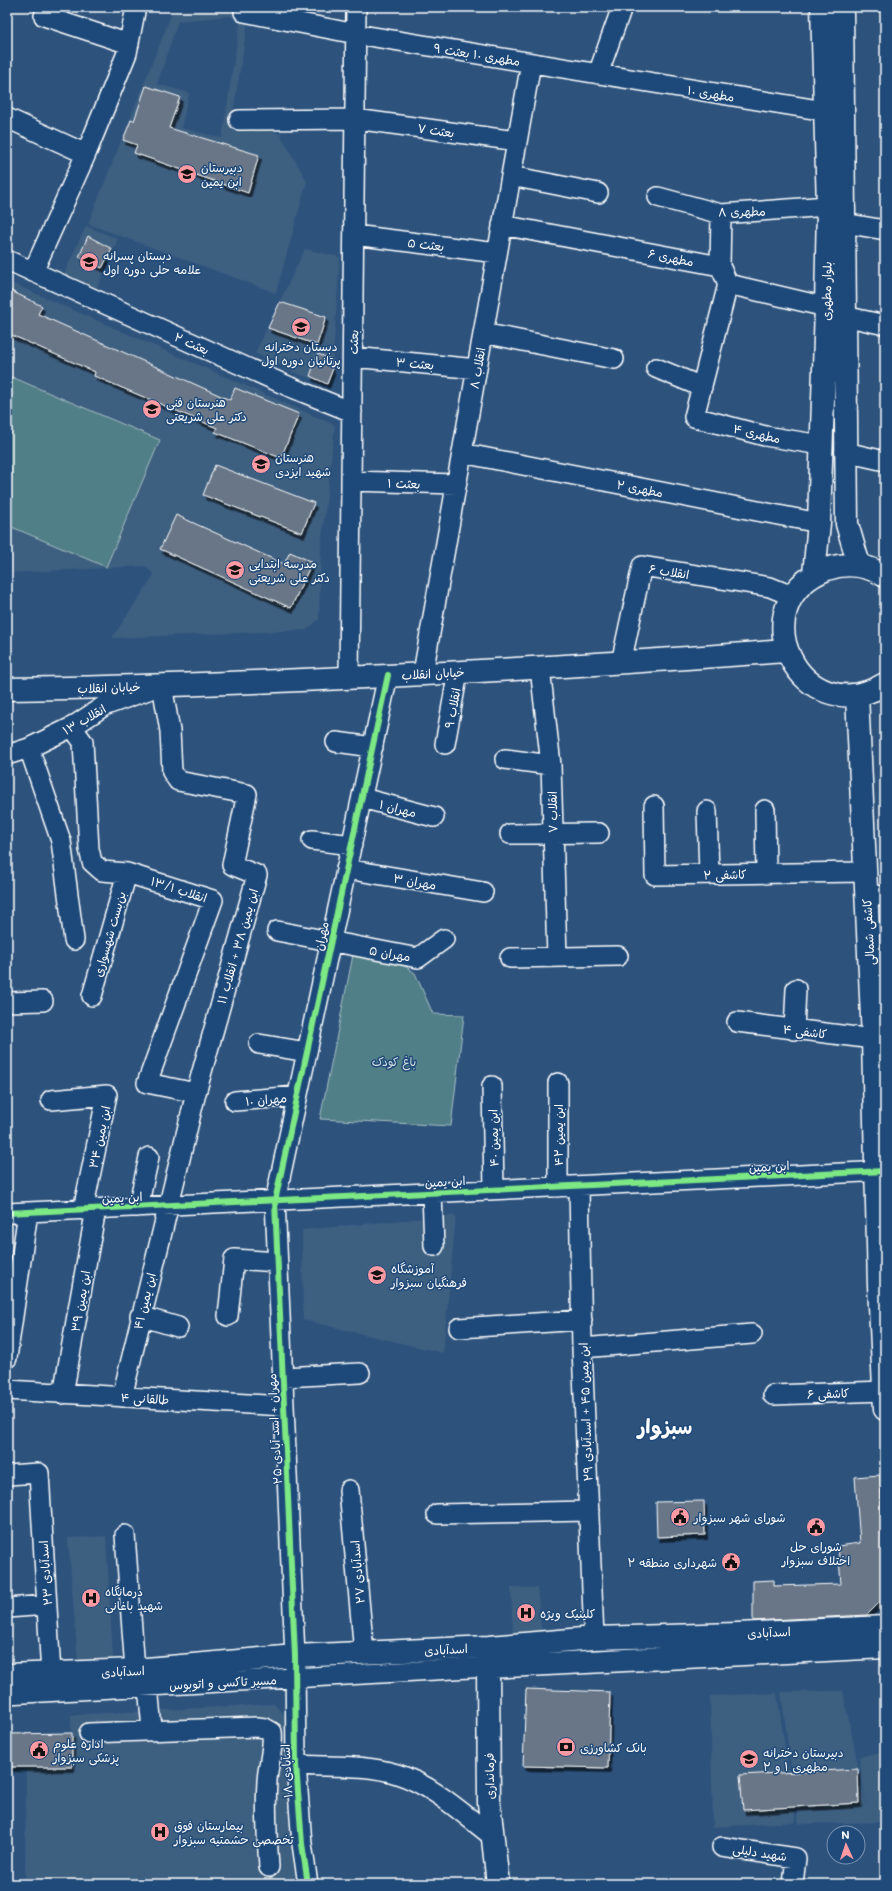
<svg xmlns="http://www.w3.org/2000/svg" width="892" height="1891" viewBox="0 0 892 1891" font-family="Mali,'Playpen Sans Arabic',sans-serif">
	<defs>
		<filter id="shadow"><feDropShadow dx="2.5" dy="4.5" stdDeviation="0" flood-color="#0009"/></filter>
	</defs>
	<rect width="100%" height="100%" fill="#2d537d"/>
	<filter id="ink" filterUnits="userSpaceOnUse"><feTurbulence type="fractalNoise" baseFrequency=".025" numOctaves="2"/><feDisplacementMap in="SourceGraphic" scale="8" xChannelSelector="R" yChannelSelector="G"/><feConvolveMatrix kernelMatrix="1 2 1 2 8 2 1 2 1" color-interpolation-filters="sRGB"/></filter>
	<g filter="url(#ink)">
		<path fill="#3e5e80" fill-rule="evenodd" d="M219,7H235L249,15L232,118L280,134L307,181L276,293L88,224L172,13ZM230,16L240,23L222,138L181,128L189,93L157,84L178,21Z
			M86,226L118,239L93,298L59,285Z
			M305,249L340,257L332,371L327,384L295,373L255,353Z
			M7,281L335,425L321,547L319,619L307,630L112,638L154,575L145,566L7,573V525L106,567L160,440L7,375Z
			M456,1215L443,1353L303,1320L302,1230Z
			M106,1536L113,1658L78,1662L68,1538Z
			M511,1587L537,1588L542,1637L513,1639Z
			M843,1691L866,1805L859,1757L885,1751V1822L799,1824L781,1692Z
			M777,1693L796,1822L713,1827L710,1696Z
			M274,1704L285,1716L291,1792L300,1884H25L26,1769L72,1767L71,1715Z"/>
		<path fill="#517f88" stroke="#a8bfc4" d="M7,375L160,440L106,567L7,525Z
			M356,940L376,946L415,973L433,1014L464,1015L451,1126L320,1119Z"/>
		<path fill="#677687" stroke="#fff" filter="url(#shadow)" d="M146,86L180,97L169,128L259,155L248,193L134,153L137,145L123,140L131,120L134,121Z
			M88,236L112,249L102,268L79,257Z
			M7,289L42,306L38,314L230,400L235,388L299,414L281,458L215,432L217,428L94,376L95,372L7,333Z
			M280,302L326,317L317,345L268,328Z
			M318,354L331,359L332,371L327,384L310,376Z
			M215,465L314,503L302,533L203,495Z
			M176,515L284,564L290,552L312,562L291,608L160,549Z
			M880,1475L884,1598L867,1615L753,1621V1581L774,1580V1586L841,1584L838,1546L860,1543L855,1477Z
			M704,1501L705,1535L657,1537L656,1502Z
			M526,1689L610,1692L608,1768L523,1766Z
			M72,1733V1767H7V1734Z
			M858,1769L859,1803L743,1810L740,1775Z"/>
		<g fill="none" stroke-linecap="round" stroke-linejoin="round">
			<g stroke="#fff" stroke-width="22">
				<path id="minor" d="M244,12L356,34L825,111
					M44,16L129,44
					M598,74L622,7
					M7,118L86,154
					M239,120L355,119L517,141
					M511,176L598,193
					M658,197L721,214L828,206
					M844,223L885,230
					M502,225L720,266L728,284L826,307
					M354,235L497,253
					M7,260L290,387L352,412
					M720,266L721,214
					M33,272L86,154L127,53L136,7
					M728,284L694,417L765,436L821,445
					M844,316L885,325
					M483,333L614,359
					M353,357L477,369
					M656,368L702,387
					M845,452L885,461
					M462,453L819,523
					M351,481L456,484
					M621,663L642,566L770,587L792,596
					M540,668L551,765L557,957
					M423,673L531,63
					M349,677L356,7
					M72,727L83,742L89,849L92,862L102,871L127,873L213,900L147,1083L196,1093
					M336,742L373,747
					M445,744L458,672
					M29,748L61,841L74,940
					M7,755L29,748L72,727L104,706L162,685L170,731L172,772L178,781L247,794L232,865L257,875L196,1093L122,1397
					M505,759L551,765
					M362,798L434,817
					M654,806L655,875L865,872
					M765,810L766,874
					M707,811L709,874
					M510,834L599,833
					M312,840L352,845
					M346,869L483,892
					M866,893L885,897
					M277,931L418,958L444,939
					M510,958L618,956
					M92,996L127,873
					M7,1002L43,1001
					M737,1022L873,1039
					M794,1030L796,989
					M259,1044L307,1052
					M492,1086L494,1190
					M51,1100L107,1095L83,1210
					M235,1101L297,1096
					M579,1186L582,1348L594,1638
					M558,1187V1083
					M432,1193L434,1246
					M138,1207L149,1157
					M7,1213L885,1171
					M140,1316L178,1327
					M228,1316L234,1259L277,1262
					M459,1328L582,1320
					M582,1348L752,1334
					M7,1358L28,1212
					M283,1377L360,1373
					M7,1390L284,1406
					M63,1394L96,1209
					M773,1395L884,1391
					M7,1475L39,1473L51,1674
					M349,1490L364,1653
					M437,1514L589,1511
					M125,1535L135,1670
					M7,1608L47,1605
					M148,1686L152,1729
					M7,1694L488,1667L489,1652
					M89,1733L257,1727L265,1728L272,1732C274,1748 268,1764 267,1781C265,1810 267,1838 269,1867
					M296,1765C329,1767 366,1764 397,1774C433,1785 463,1814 492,1836
					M722,1847L796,1858L793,1884
					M308,1884L302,1844L296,1765L295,1656L275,1201L388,675"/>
			</g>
			<g stroke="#fff" stroke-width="25">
				<path id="major" d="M842,7L847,524L859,565
					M814,574L819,523L826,307L828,206L822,7
					M885,576C868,565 847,562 827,569C737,604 801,734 885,684
					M7,689C267,685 527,670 786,651
					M857,695L873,1039L879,1285L885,1409
					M7,1675L135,1670L295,1656L489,1647L594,1638L738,1634L885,1627
					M498,1884L489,1803L488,1667L885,1647"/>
			</g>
			<use href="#minor" stroke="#1f4a7a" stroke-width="19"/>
			<use href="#major" stroke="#1f4a7a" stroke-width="22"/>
			<g stroke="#1f4a7a" stroke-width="8">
				<path id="cycleway" d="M7,1213L885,1171
					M308,1884L302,1844L296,1765L295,1656L275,1201L388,675"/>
			</g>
			<use href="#cycleway" stroke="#7ce984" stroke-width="6"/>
		</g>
	</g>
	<defs>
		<g id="school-disc" transform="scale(1)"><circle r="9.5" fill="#ff9aa2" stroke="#1f4a7a"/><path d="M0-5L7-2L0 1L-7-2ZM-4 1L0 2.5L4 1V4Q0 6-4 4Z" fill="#111"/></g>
		<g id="civic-disc" transform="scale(1)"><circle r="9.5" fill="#ff9aa2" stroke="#1f4a7a"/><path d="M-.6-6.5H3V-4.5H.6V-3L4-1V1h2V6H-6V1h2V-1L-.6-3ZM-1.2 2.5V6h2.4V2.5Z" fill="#111"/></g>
		<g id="hospital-disc" transform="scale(1)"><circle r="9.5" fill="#ff9aa2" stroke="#1f4a7a"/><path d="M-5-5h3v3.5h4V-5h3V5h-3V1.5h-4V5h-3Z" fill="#111"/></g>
		<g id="bank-disc" transform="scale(1)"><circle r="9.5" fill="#ff9aa2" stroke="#1f4a7a"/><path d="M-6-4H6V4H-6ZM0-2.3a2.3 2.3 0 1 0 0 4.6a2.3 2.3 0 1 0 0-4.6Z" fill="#111"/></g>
	</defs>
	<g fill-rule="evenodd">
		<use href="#school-disc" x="187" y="174"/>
		<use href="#school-disc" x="89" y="262"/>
		<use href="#school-disc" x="301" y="327"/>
		<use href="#school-disc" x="152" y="409"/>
		<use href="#school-disc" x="261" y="464"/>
		<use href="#school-disc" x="235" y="570"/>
		<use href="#school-disc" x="377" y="1275"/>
		<use href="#civic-disc" x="680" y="1517"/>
		<use href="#civic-disc" x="816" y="1527"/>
		<use href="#civic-disc" x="731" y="1562"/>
		<use href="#hospital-disc" x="91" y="1598"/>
		<use href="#hospital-disc" x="526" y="1613"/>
		<use href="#bank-disc" x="566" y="1747"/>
		<use href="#civic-disc" x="39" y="1750"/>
		<use href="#school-disc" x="749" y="1759"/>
		<use href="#hospital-disc" x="160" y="1832"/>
	</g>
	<g text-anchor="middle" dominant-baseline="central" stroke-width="3" stroke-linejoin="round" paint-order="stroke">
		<g font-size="12" fill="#fff" stroke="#1f4a7a">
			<text transform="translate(477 54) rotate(9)">مطهری ۱۰ بعثت ۹</text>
			<text transform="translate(711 93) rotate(9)">مطهری ۱۰</text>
			<text transform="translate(436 130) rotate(8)">بعثت ۷</text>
			<text transform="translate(742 211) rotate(-1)">مطهری ۸</text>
			<text transform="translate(426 244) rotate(7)">بعثت ۵</text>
			<text transform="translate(671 257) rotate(11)">مطهری ۶</text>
			<text transform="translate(826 291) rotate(-89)">بلوار مطهری</text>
			<text transform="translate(353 342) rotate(-89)">بعثت</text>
			<text transform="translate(192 343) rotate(24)">بعثت ۲</text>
			<text transform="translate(415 363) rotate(5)">بعثت ۳</text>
			<text transform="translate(477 368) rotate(-80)">انقلاب ۸</text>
			<text transform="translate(757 433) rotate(13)">مطهری ۴</text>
			<text transform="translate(404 483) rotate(2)">بعثت ۱</text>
			<text transform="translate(640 488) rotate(11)">مطهری ۲</text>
			<text transform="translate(669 571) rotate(9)">انقلاب ۶</text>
			<text transform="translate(433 673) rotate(-3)">خیابان انقلاب</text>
			<text transform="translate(109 687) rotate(-2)">خیابان انقلاب</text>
			<text transform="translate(452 708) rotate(-79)">انقلاب ۹</text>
			<text transform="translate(84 719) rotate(-30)">انقلاب ۱۳</text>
			<text transform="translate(398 808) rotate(14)">مهران ۱</text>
			<text transform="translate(552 812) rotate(-91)">انقلاب ۷</text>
			<text transform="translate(725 874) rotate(-1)">کاشفی ۲</text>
			<text transform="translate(415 881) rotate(10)">مهران ۳</text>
			<text transform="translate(179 889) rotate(18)">انقلاب ۱۳/۱</text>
			<text transform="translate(868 932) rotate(-93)">کاشفی شمالی</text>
			<text transform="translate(109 934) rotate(-74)">بن‌بست شهسواری</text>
			<text transform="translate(321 936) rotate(-78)">مهران</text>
			<text transform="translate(237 946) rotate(-74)">ابن یمین ۳۸ + انقلاب ۱۱</text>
			<text transform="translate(390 953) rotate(10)">مهران ۵</text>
			<text transform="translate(805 1031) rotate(7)">کاشفی ۴</text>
			<text transform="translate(266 1099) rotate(-5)">مهران ۱۰</text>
			<text transform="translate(558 1135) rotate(-90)">ابن یمین ۴۲</text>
			<text transform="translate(99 1137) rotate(-78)">ابن یمین ۳۴</text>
			<text transform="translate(493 1138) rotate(-91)">ابن یمین ۴۰</text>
			<text transform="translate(769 1166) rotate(-3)">ابن یمین</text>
			<text transform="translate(445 1181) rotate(-3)">ابن یمین</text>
			<text transform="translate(122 1197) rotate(-3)">ابن یمین</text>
			<text transform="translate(80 1301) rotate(-80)">ابن یمین ۳۹</text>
			<text transform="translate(144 1301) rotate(-76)">ابن یمین ۴۱</text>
			<text transform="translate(828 1393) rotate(-2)">کاشفی ۶</text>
			<text transform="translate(145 1398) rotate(3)">طالقانی ۴</text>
			<text transform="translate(585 1412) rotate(-92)">ابن یمین ۴۵ + اسدآبادی ۲۹</text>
			<text transform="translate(274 1429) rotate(-93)">مهران + اسد آبادی ۲۵</text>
			<text transform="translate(357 1572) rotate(-95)">اسدآبادی ۲۷</text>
			<text transform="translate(45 1573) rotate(-94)">اسدآبادی ۲۳</text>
			<text transform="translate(769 1632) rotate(-3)">اسدآبادی</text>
			<text transform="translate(446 1649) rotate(-3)">اسدآبادی</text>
			<text transform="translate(123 1671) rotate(-3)">اسدآبادی</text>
			<text transform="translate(223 1682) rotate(-3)">مسیر تاکسی و اتوبوس</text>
			<text transform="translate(286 1771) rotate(-93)">اسآبادی ۱۸</text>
			<text transform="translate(489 1776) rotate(-91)">فرمانداری</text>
			<text transform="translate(760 1852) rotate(9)">شهید دلیلی</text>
		</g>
		<g font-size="12" fill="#fff" stroke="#1f4a7a" text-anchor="start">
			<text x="201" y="167">دبیرستان<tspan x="201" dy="14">ابن یمین</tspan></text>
			<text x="103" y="255">دبستان پسرانه<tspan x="103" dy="14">علامه حلی دوره اول</tspan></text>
			<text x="301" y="346" text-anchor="middle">دبستان دخترانه<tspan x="301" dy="14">پرتانیان دوره اول</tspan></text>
			<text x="166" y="402">هنرستان فنی<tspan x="166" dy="14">دکتر علی شریعتی</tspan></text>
			<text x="275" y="457">هنرستان<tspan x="275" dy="14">شهید ایزدی</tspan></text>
			<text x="249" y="563">مدرسه ابتدایی<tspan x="249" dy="14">دکتر علی شریعتی</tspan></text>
			<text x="391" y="1268">آموزشگاه<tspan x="391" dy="14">فرهنگیان سبزوار</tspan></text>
			<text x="694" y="1517">شورای شهر سبزوار</text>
			<text x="816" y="1546" text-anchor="middle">شورای حل<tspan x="816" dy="14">اختلاف سبزوار</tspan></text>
			<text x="717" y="1562" text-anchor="end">شهرداری منطقه ۲</text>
			<text x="105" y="1591">درمانگاه<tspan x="105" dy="14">شهید باغانی</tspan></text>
			<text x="540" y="1613">کلینیک ویژه</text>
			<text x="53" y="1743">اداره علوم<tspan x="53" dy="14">پزشکی سبزوار</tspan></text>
			<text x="580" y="1747">بانک کشاورزی</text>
			<text x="763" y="1752">دبیرستان دخترانه<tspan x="763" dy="14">مطهری ۱ و ۲</tspan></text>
			<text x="174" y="1825">بیمارستان فوق<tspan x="174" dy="14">تخصصی حشمتیه سبزوار</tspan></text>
		</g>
		<g font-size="12" fill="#d4dfe1" stroke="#1f4a7a">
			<text x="394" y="1061">باغ کودک</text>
		</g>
		<g font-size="20" font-weight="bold" fill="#fff" stroke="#1f4a7a">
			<text x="665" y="1426">سبزوار</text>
		</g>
	</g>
	<rect width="892" height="1891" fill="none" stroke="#1f4a7a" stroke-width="24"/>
	<rect x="12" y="12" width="868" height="1867" fill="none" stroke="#fff" stroke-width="1.5" filter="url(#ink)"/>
	<g transform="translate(846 1845) rotate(357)"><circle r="19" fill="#1f4a7a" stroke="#7992af"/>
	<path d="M0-3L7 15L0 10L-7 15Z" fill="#ff9aa2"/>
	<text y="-6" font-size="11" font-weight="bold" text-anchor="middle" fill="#ffffff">N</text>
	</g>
</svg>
